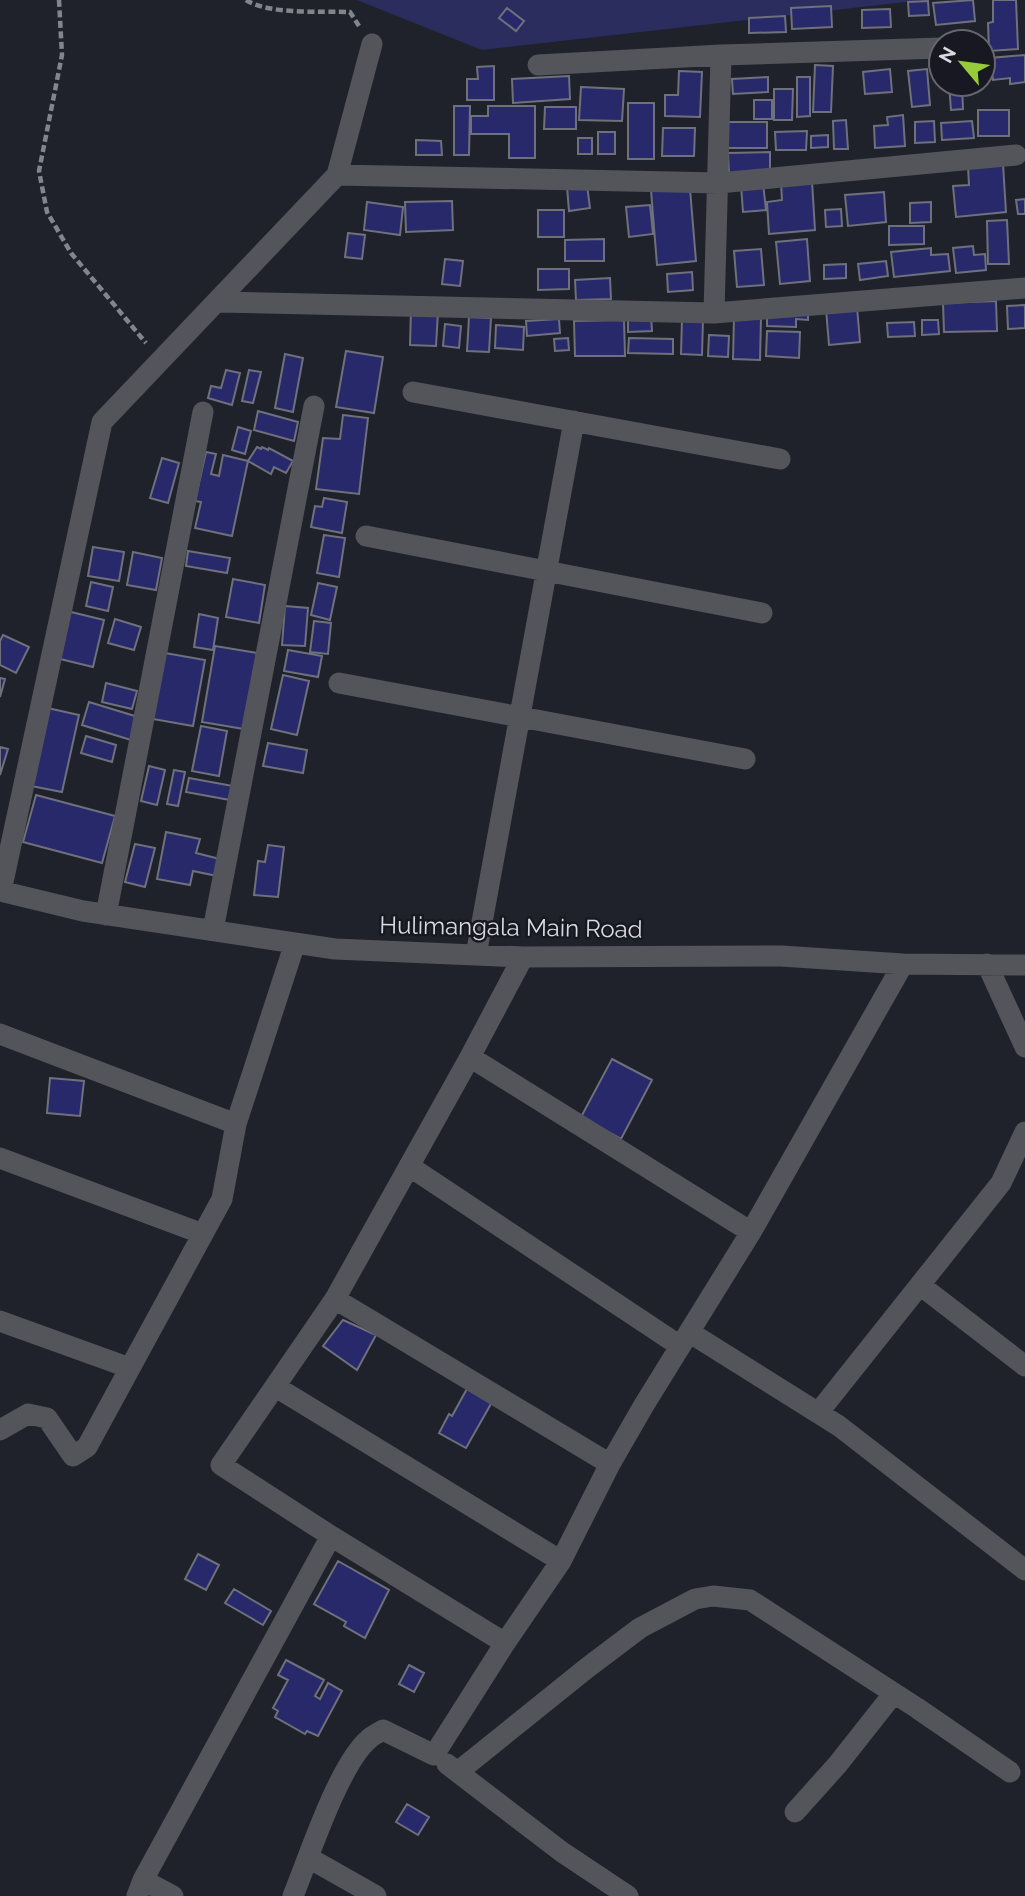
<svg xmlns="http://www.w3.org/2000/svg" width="1025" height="1896" viewBox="0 0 1025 1896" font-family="Raleway,sans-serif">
	<rect width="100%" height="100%" fill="#20222b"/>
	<path fill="#2a2d5d" d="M357,0H923L482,50Z"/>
	<path fill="#28296a" stroke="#6e707c" stroke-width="2" d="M973,0L975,21L936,25L933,3Z
		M993,0H1016L1018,49L989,51L988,23L993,22Z
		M928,1L929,15L909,16L908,2Z
		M831,6L832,27L792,29L791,8Z
		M507,8L524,21L516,31L499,18Z
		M890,9L891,27L862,28V10Z
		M785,16L786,32L749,33V18Z
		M1025,55V82L1010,84V78L993,80L990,58Z
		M815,65L833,66L831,112H813Z
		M494,66V100H467V79H478L477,67Z
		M890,69L892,92L865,94L863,72Z
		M927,69L930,105L912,107L908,71Z
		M679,71L702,72L700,117L665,116V95H678Z
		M569,76L570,99L513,103L512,79Z
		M768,77V92L733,94L732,79Z
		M797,77H810V116L797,117Z
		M949,84H962L963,109L951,110Z
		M581,87L624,89L622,121L579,120Z
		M774,89H793L792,120H774Z
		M754,100H772V119H754Z
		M628,103H654V159H628Z
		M454,106H470L469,155H454Z
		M488,106H535V158H509V134H471V116H488Z
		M545,107H576V129H544Z
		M978,110H1009V136H978Z
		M903,115L905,146L875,148L874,126L888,125L887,117Z
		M846,120L848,149H834L833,121Z
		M934,121L935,142L915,143V122Z
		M972,121L974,138L942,140L941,123Z
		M728,122H767V148H728Z
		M663,128H695L694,156H662Z
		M807,131L806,150H776L775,132Z
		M598,132H615V154H598Z
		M828,135V147L811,148V136Z
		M578,138H592V154H578Z
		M416,140L441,141L442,155H416Z
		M770,152V173L729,175L728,153Z
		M1003,164L1006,212L956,217L953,186L969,185L968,166Z
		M812,181L815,230L769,234L767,202L782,200L781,183Z
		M763,183L766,210L743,212L741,185Z
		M587,185L590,208L569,211L567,187Z
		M690,189L696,261L657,265L651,190Z
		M884,192L886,222L848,226L845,195Z
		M1025,199V214H1018L1016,200Z
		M452,201L453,230L406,232L405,202Z
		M367,202L403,207L400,235L364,230Z
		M931,202V222L910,223V203Z
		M650,205L653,234L629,237L626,207Z
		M841,209L842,226L826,227L825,210Z
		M538,210H564V237H538Z
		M1007,220L1009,264H988L987,221Z
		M889,226H924V244L889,245Z
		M348,233L365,235L362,259L345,257Z
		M604,239V261H565V240Z
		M807,239L810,281L780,284L776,242Z
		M973,246L974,255L985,254L986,270L956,273L953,248Z
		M931,248V255L948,254L950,271L894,277L891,252Z
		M761,249L764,285L737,287L734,251Z
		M445,259L463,261L460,286L442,284Z
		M886,261L888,276L860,280L858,264Z
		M846,264V278L824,279V265Z
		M538,269H569V289L538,290Z
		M692,272L693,290L668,292L667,274Z
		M610,278L611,299L576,300L575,280Z
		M996,301L997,331L944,332L943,303Z
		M1025,305V328L1008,329L1007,306Z
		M857,307L860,342L829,345L826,309Z
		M411,310L438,312L436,346L410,345Z
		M767,310L808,311V320L796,319V327L767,326Z
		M651,315L652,331L628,332V316Z
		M469,317L491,318L489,352L467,351Z
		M734,317H761L760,360L733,359Z
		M559,319L560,333L527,336L526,321Z
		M682,319H703L702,355L681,354Z
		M624,320L625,356H575L574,321Z
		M922,320H938L939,334L922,335Z
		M914,322L915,336L888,337L887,323Z
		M445,324L461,326L459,348L443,346Z
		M496,325L524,327L523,350L495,348Z
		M767,331L800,332L799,358L766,356Z
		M709,335L729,336L728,357L708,356Z
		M568,338L569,350L555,351L554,339Z
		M629,338L673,339V354L628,353Z
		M346,351L383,357L374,413L336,407Z
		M285,354L303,358L293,412L275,408Z
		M226,370L240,373L232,405L208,398L211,386L221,388Z
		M249,370L261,372L253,403L242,401Z
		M258,411L298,422L294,441L254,430Z
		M343,415L368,418L359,494L316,489L323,438L340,439Z
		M238,427L251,431L245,454L232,450Z
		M257,447L261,449L262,447L268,450L269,448L293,461L286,473L274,467L271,474L248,461Z
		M206,452L216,454L211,474L219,476L223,455L248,461L232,536L195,528L201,502L195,501Z
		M162,458L179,463L168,503L150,498Z
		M324,498L347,502L342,533L311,527L315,506L322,507Z
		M324,535L345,538L339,577L317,573Z
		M93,547L124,552L119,581L88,576Z
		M188,551L230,558L227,573L186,566Z
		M133,552L162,558L156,590L127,585Z
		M233,579L265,585L259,623L226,617Z
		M91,582L113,587L108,611L86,606Z
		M318,583L337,587L330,620L311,615Z
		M285,606L308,608L305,646L282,645Z
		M67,611L104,620L93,667L56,658Z
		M199,614L218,618L213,650L194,647Z
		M115,619L141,627L134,650L108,643Z
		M314,621L331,623L328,654L310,652Z
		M3,635L29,647L16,673L0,665V641Z
		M215,646L257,653L244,729L202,722Z
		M288,650L322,656L318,677L284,671Z
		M165,653L205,660L193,726L153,719Z
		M283,675L309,681L297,735L271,729Z
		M0,678L5,679L0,697Z
		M106,683L137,691L132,709L102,702Z
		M89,702L138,717L131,740L82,725Z
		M43,707L79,715L62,792L26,785Z
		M201,726L227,731L219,776L192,771Z
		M86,736L116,745L112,762L81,753Z
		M268,743L307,750L303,773L263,766Z
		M0,747L8,749L0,775Z
		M149,766L165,770L157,805L141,801Z
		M174,770L185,772L178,806L167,804Z
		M189,778L233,786L230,800L186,792Z
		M36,795L115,816L102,863L23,842Z
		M166,832L200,839L196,853L220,859L217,876L193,871L190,885L157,879Z
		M135,844L155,848L145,887L125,882Z
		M268,845L284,847L278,897L254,895L258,861L265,862Z
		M612,1059L652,1080L621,1139L581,1117Z
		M50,1078L84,1081L80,1116L47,1113Z
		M343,1320L376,1335L357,1370L323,1346Z
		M468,1387L492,1402L466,1448L439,1433L449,1414L452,1416Z
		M198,1554L219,1565L206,1590L185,1579Z
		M338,1561L389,1590L365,1638L344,1626L346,1622L314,1604Z
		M234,1589L271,1611L263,1625L225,1603Z
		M286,1660L324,1680L315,1696L320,1699L328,1683L342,1691L318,1736L307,1731L305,1734L275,1717L278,1711L273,1708L288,1680L278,1675Z
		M409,1665L424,1673L414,1692L399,1684Z
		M407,1804L429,1817L418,1835L396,1822Z"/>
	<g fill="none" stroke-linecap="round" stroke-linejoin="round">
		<path stroke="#83858d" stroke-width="4.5" stroke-dasharray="7 3.5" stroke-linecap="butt" d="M59,0L62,55L39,171L47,212L71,253L146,343
			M246,0C270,15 321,11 350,12L359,26"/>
		<path stroke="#54555a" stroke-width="21" d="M538,65L721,55L941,48
			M337,175L719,183L1016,155
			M217,302L714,313L1025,288
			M714,313L721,55
			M413,392L780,459
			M366,536L762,613
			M339,683L745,759
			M0,891L83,911L335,949L523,957L781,956L903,964L1025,965
			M1,891L102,422L337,175L372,44
			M106,915L203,412
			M213,930L314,406
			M476,955L574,421
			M987,964L1025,1047
			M0,1034L236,1124
			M470,1057L751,1232
			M0,1158L203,1234
			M409,1166L680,1346
			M920,1285L1025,1366
			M335,1299L610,1464
			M0,1321L130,1368
			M689,1332L839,1426L1025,1570
			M276,1387L561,1561
			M818,1413L1001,1183L1025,1132
			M0,1430L28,1414L47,1418L73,1456L87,1447L222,1199L236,1124L295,943
			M331,1536L505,1643
			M447,1764L562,1852L628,1896
			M459,1771L587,1668L640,1628L695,1599L713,1596L750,1600L917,1708L1010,1772
			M795,1812L838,1764L894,1693
			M309,1858L376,1896
			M143,1880L173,1896
			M137,1896L143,1880L331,1536L221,1465L335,1299L470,1057L523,957
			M293,1896C309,1857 339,1764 369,1739C373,1735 378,1733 383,1730L434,1755L505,1643L561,1561L610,1464L644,1405L751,1232L903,964"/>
	</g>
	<g text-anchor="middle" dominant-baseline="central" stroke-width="5" stroke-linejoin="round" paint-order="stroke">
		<g font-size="24" fill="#d9dae1" stroke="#171821">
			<text transform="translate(511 927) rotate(1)">Hulimangala Main Road</text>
		</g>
	</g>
	<g transform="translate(962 63) rotate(299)"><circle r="33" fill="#171821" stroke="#65666e" stroke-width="2"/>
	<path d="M0-5L12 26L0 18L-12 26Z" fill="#96cc39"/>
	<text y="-10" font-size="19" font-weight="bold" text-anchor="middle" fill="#d9dae1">N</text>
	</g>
</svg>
